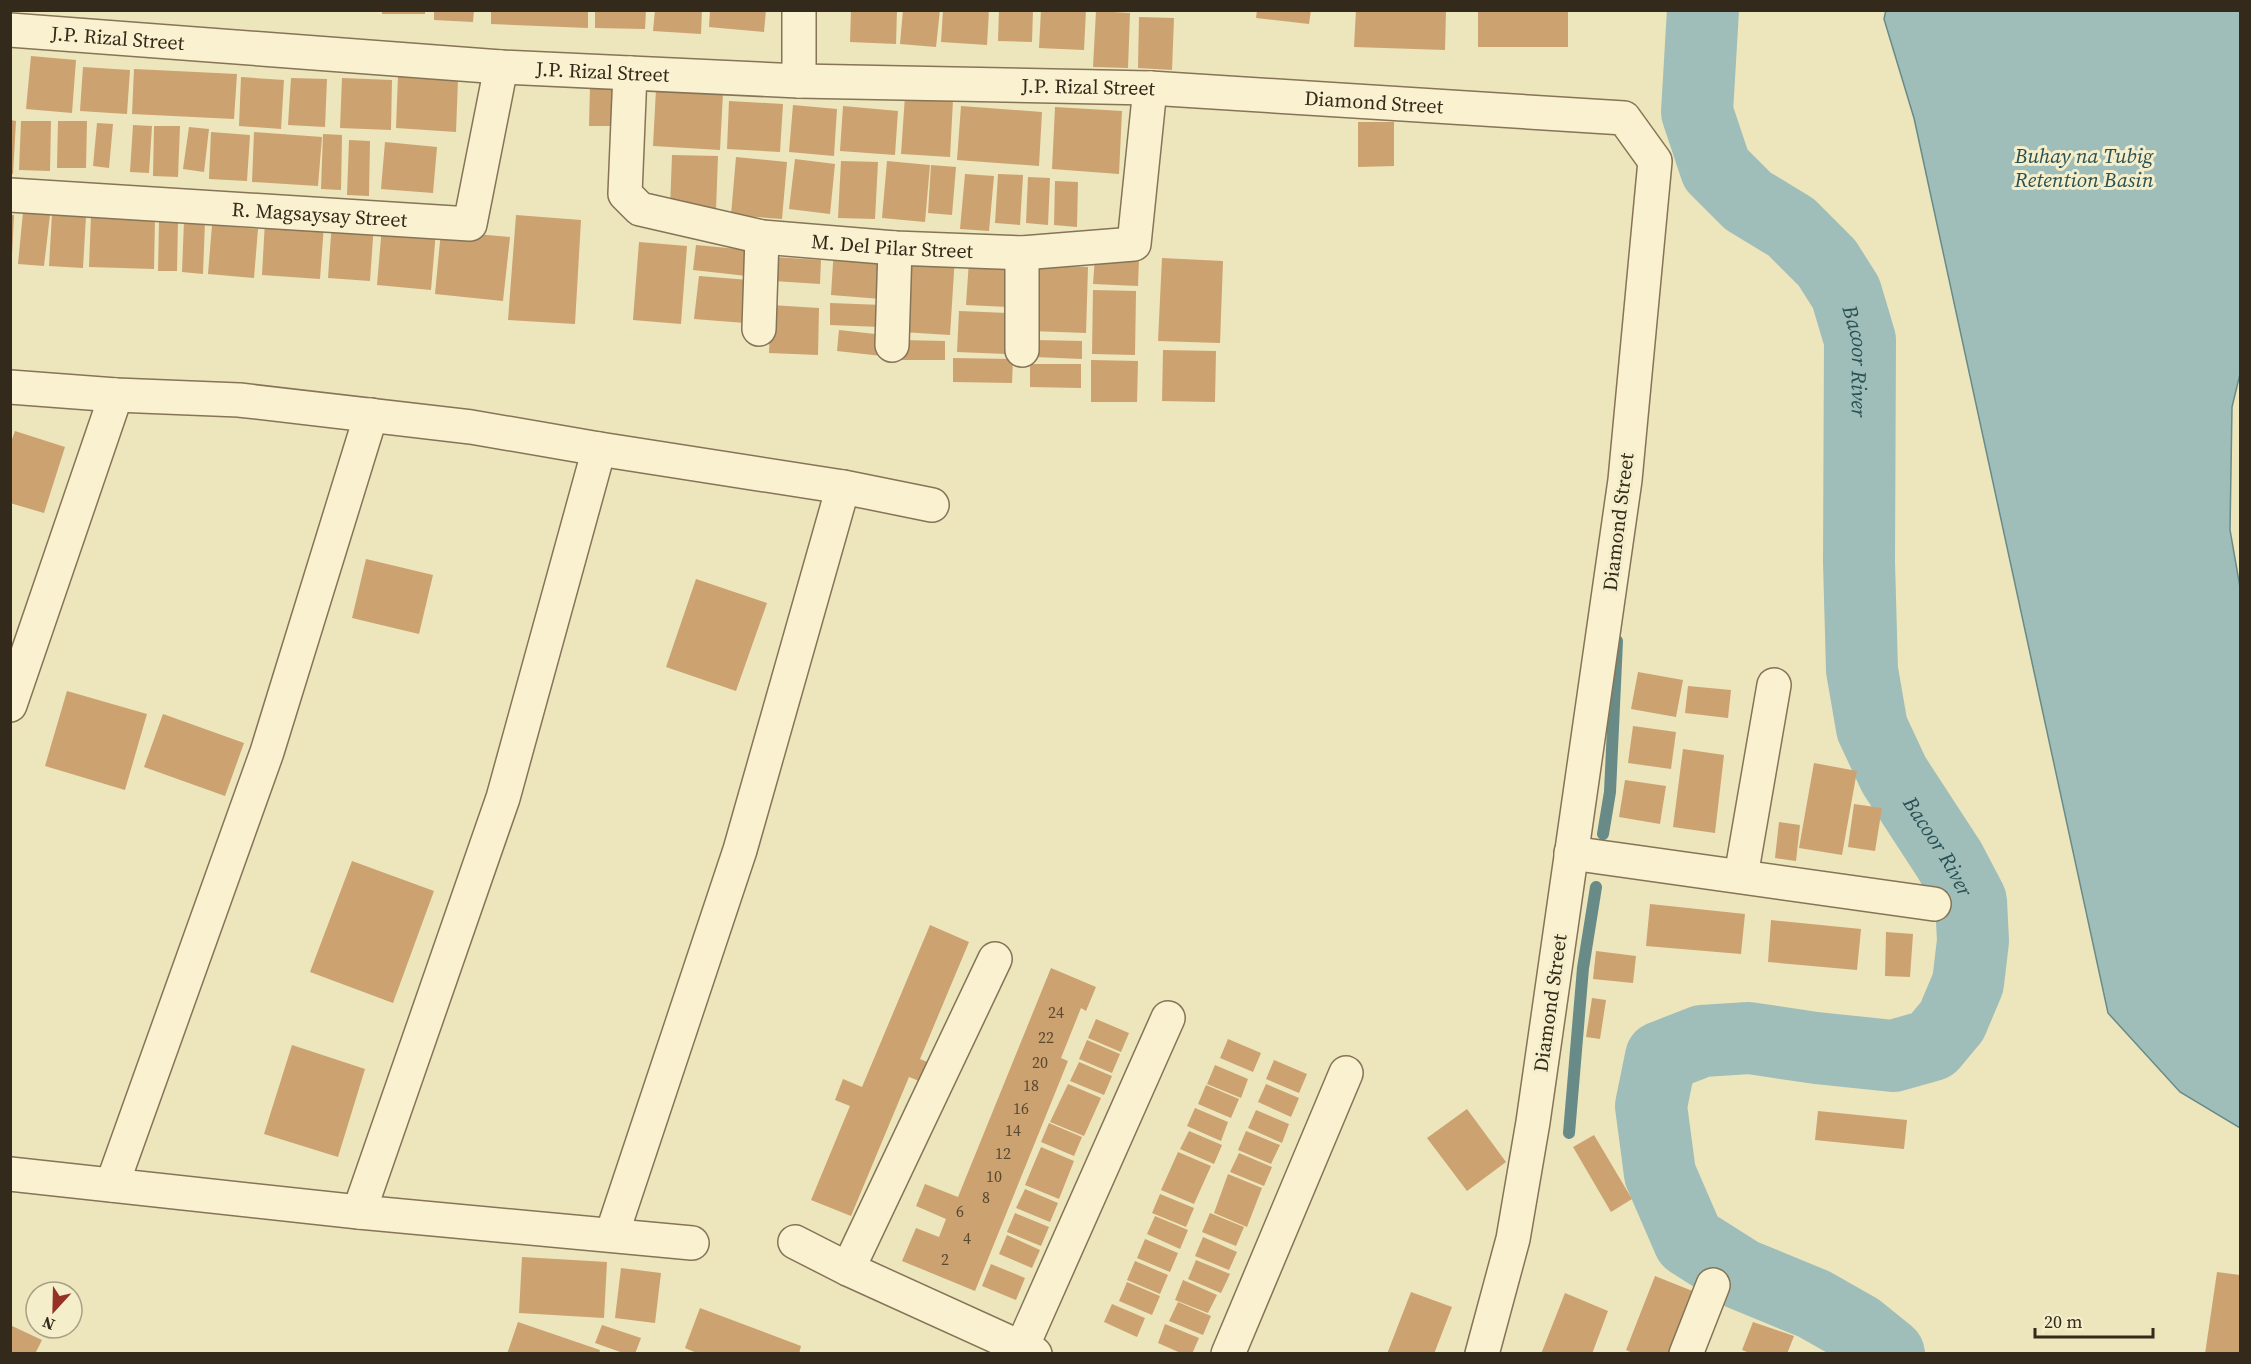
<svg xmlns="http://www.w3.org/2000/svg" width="2251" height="1364" viewBox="0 0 2251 1364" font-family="'Source Serif 4',serif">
	<rect width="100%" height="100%" fill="#ede5bc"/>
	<path fill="#a0beb9" stroke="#688b87" stroke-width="1.5" d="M1886,10L2240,11V374L2232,407L2230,530L2240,587V1128L2180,1092L2108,1013L1914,118L1884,19Z"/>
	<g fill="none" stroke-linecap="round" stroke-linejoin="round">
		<path stroke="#688b87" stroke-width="12" d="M1603,834L1610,792L1617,641
			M1569,1133L1583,968L1596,887"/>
		<path stroke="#a0beb9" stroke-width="72" id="s1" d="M1703,10L1697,112L1716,169L1748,201L1791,227L1827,263L1846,293L1860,340L1859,562L1862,670L1872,728L1894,775L1950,861L1971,901L1973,941L1968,983L1952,1021L1932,1045L1893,1056L1816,1048L1749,1038L1702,1041L1661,1057L1651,1106L1660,1174L1689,1241L1741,1274L1814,1304L1858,1329L1889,1354"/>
	</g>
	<path fill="#cca271" d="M382,10H425V14H382Z
		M434,10H474L473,22L434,20Z
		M491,10H588V28L491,24Z
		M595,10H646L645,29L595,28Z
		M655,10H702L701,34L653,31Z
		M710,10H766L764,32L709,27Z
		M851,10H897L896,44L850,42Z
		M903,10H940L936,47L900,44Z
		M943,10H989L987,45L941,42Z
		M999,10H1033L1032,42L998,41Z
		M1041,10H1086L1084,50L1039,48Z
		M1257,10H1311L1309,24L1256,18Z
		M1356,10H1446L1445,50L1354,47Z
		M1478,10H1568V47H1478Z
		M1096,11L1130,13L1128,68L1093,67Z
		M1139,17L1174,18L1172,70L1138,68Z
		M31,56L76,60L72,113L26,109Z
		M83,67L130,70L127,114L80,111Z
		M134,69L237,74L234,119L132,114Z
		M398,76L458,79L456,132L396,128Z
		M241,77L284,80L281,129L239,126Z
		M291,78L327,79L325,127L288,125Z
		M342,78L392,80L391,130L340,128Z
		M590,86L614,87V126H589Z
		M656,89L723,93L720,150L653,146Z
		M905,96L953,100L950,157L901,154Z
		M729,101L783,104L780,152L727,149Z
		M793,105L837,109L834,156L789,152Z
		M843,106L898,111L895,155L840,151Z
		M961,106L1042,112L1039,166L957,160Z
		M1055,107L1122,111L1119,174L1052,169Z
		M10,120L16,121L13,174H10Z
		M21,121H51L50,171L19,170Z
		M58,121H87L86,168H57Z
		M1358,122H1394V166L1358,167Z
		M97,123L113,124L109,168L93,166Z
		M133,125L152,126L149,173L130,172Z
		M154,126H180L178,177L153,176Z
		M189,127L209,129L204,172L183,169Z
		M211,132L250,135L247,181L209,179Z
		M254,132L322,137L318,186L252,182Z
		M323,134L342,135L341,190L321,189Z
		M349,140L370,141L369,196L347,195Z
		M385,142L437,147L433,193L381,189Z
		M672,155L718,156L716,210L670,209Z
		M736,157L787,162L782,219L731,215Z
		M795,159L835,164L830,214L789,209Z
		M841,161L878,162L875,219L838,218Z
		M887,161L930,165L925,222L882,218Z
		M931,165L956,167L952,215L928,213Z
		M965,174L994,176L989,231L960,229Z
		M998,174L1023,175L1020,225L995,223Z
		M1028,177L1050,178L1048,225L1026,223Z
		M1055,181L1078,182L1077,227L1054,225Z
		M23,212L50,215L44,266L18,264Z
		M52,214L86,216L83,268L49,266Z
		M10,215H14L12,255H10Z
		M516,215L581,220L575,324L508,320Z
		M91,216L155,219L154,269L89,267Z
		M184,221H205L203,274L182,272Z
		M265,221L324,225L320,279L262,275Z
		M332,221L374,224L370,281L328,278Z
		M159,222H178L177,271H158Z
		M212,225L258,229L254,278L208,274Z
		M382,226L436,231L431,290L377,285Z
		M441,231L510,237L503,301L435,294Z
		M639,242L687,246L681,324L633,320Z
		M696,245L749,250L747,276L693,270Z
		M834,248L884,252L881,299L831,295Z
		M907,253L955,256L950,335L902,332Z
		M775,257L821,260L820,284L774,281Z
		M1095,257L1139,259L1138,286L1093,284Z
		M1162,258L1223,261L1220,343L1158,341Z
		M969,261L1009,262L1008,307L966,305Z
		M1033,265L1088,267L1086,333L1031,331Z
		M699,276L749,280L745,323L694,319Z
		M1093,290L1136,291L1135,355L1092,354Z
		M830,303L882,305V327L830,325Z
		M771,305L819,308L818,355L769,353Z
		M959,311L1008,313L1006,354L957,352Z
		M839,330L884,335L882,356L837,351Z
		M902,340L945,341V360H902Z
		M1036,340L1082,341V359L1035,357Z
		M1163,350L1216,351L1215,402L1162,401Z
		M953,358L1013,359L1012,383L953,382Z
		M1091,360L1138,361L1137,402H1091Z
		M1030,364H1081V388L1030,387Z
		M15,431L65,447L44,513L10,503V445Z
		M366,559L433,575L419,634L352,618Z
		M696,579L767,603L736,691L666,667Z
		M1638,672L1683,680L1676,717L1631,709Z
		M1688,686L1731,690L1728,718L1685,713Z
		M67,691L147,714L125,790L45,766Z
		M163,714L244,743L225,796L144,767Z
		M1633,726L1676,732L1671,769L1628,763Z
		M1683,749L1724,755L1715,833L1673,827Z
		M1814,763L1857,771L1842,855L1799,848Z
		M1625,780L1666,786L1660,824L1619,817Z
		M1854,804L1882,808L1875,851L1848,847Z
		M1779,822L1800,825L1796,861L1775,858Z
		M352,861L434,891L393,1003L310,972Z
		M1650,904L1745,914L1741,954L1646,946Z
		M1771,920L1861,929L1857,970L1768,962Z
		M930,925L969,942L920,1059L937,1066L929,1085L909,1077L851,1216L811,1200L850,1106L835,1100L843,1079L862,1087Z
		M1886,932L1913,934L1910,977L1885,976Z
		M1596,951L1636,956L1633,983L1593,979Z
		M1051,968L1096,987L1086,1011L1081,1008L1061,1058L1068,1061L975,1291L902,1261L916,1228L939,1237L946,1219L916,1206L925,1184L958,1197Z
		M1592,998L1606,1000L1600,1039L1586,1037Z
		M1096,1019L1129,1033L1121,1052L1088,1038Z
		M1228,1039L1261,1053L1253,1072L1220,1058Z
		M1087,1040L1120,1054L1112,1073L1079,1059Z
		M292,1045L365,1069L338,1157L264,1134Z
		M1274,1060L1307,1074L1299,1093L1266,1079Z
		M1079,1062L1112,1076L1104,1095L1070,1081Z
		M1215,1065L1248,1079L1241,1098L1207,1084Z
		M1068,1084L1101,1098L1084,1136L1050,1122Z
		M1266,1084L1299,1098L1291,1117L1258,1102Z
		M1206,1085L1239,1099L1231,1118L1198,1104Z
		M1195,1108L1228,1122L1221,1141L1187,1126Z
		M1467,1109L1506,1162L1467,1191L1427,1138Z
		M1256,1110L1289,1124L1282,1143L1248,1128Z
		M1818,1111L1907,1120L1904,1149L1815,1140Z
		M1049,1123L1082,1137L1074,1156L1041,1142Z
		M1189,1131L1222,1145L1214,1164L1180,1149Z
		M1246,1131L1280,1145L1271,1164L1238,1150Z
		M1594,1135L1632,1199L1611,1212L1573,1147Z
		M1041,1147L1074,1161L1059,1199L1025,1185Z
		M1178,1152L1211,1166L1194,1204L1161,1190Z
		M1239,1153L1272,1167L1264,1186L1230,1172Z
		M1228,1174L1262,1188L1247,1227L1214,1213Z
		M1025,1189L1058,1203L1050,1222L1016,1208Z
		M1160,1194L1194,1208L1186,1227L1152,1213Z
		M1015,1213L1049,1227L1041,1246L1007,1232Z
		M1210,1213L1244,1227L1236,1246L1202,1232Z
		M1155,1216L1188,1230L1180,1249L1147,1234Z
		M1007,1235L1040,1250L1032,1268L999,1254Z
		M1203,1237L1237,1252L1229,1270L1195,1256Z
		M1145,1239L1178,1253L1170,1272L1137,1258Z
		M522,1257L607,1262L604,1318L519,1313Z
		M1196,1260L1230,1274L1221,1293L1188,1279Z
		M1135,1261L1168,1275L1160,1294L1127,1280Z
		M991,1264L1025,1278L1016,1300L982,1286Z
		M621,1268L661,1273L655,1323L615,1318Z
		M2217,1272L2240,1275V1354H2205Z
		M1655,1276L1695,1292L1671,1354H1635L1626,1350Z
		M1183,1280L1217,1295L1208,1313L1175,1300Z
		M1127,1282L1160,1296L1152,1315L1119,1301Z
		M1411,1292L1452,1307L1434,1354H1387Z
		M1565,1293L1608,1311L1592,1354H1541Z
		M1178,1302L1211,1316L1203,1335L1169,1321Z
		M1112,1304L1145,1318L1137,1337L1104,1322Z
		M700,1308L801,1346L799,1354H699L685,1348Z
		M518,1322L600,1350L599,1354H507Z
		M1753,1322L1794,1336L1787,1354H1752L1742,1350Z
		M1165,1324L1199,1338L1192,1354H1183L1158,1343Z
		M10,1325L42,1340L35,1354H10Z
		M602,1325L641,1338L635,1354H626L595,1343Z"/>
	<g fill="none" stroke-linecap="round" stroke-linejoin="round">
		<g stroke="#857456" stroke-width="36">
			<g id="street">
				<path d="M799,10V81"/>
				<path id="s2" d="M10,30L501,67L799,81L1150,88L1624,118L1655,161L1625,480L1533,1122L1513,1239L1482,1354"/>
				<path id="s3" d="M630,73L625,194L640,209L762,237L895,248L1022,253L1134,244L1150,88"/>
				<path id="s4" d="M10,195L470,224L501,67"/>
				<path d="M1022,253V350"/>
				<path d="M759,329L762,237"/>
				<path d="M892,345L895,248"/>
				<path d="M10,387L116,395L239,400L471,427L599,449L843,487L932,505"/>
				<path d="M10,705L116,395"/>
				<path d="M1571,853L1934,904"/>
				<path d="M1741,876L1774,685"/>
				<path d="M10,1174L359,1212L692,1243"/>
				<path d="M112,1185L267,752L371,415"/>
				<path d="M359,1212L503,798L599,449"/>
				<path d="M612,1234L740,850L843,487"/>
				<path d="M795,1242L848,1269L1035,1354"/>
				<path d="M848,1269L995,959"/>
				<path d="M1022,1347L1168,1018"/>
				<path d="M1228,1354L1346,1073"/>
				<path d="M1686,1354L1713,1285"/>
			</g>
		</g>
		<use href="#street" stroke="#f9f1cf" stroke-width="33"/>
	</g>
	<g text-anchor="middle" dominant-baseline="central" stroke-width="6" stroke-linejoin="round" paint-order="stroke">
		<g font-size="16" fill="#5a4830">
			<text x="1056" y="1012">24</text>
			<text x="1046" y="1037">22</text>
			<text x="1040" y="1062">20</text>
			<text x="1031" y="1085">18</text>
			<text x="1021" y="1108">16</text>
			<text x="1013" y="1130">14</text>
			<text x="1003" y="1153">12</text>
			<text x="994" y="1176">10</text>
			<text x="986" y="1197">8</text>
			<text x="960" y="1211">6</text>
			<text x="967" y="1238">4</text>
			<text x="945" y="1259">2</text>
		</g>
		<g font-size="20" fill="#342a1b" stroke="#f5eecb">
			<text stroke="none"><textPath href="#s2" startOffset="108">J.P. Rizal Street</textPath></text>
			<text stroke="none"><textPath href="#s2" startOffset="594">J.P. Rizal Street</textPath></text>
			<text stroke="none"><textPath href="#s2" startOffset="1080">J.P. Rizal Street</textPath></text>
			<text stroke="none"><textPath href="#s2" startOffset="1366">Diamond Street</textPath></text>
			<text stroke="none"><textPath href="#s4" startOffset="310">R. Magsaysay Street</textPath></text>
			<text stroke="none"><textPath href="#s3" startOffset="398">M. Del Pilar Street</textPath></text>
			<text transform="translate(1618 522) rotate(-83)">Diamond Street</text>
			<text transform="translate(1550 1003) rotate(-82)">Diamond Street</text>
		</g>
		<g font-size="21" font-style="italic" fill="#295154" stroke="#f5eecb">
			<text x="2084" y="155">Buhay na Tubig<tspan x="2084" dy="24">Retention Basin</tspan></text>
			<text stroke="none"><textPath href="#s1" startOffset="414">Bacoor River</textPath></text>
			<text stroke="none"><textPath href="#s1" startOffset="918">Bacoor River</textPath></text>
		</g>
	</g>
	<rect width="2251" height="1364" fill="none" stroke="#342a1b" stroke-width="24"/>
	<g transform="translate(54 1310) rotate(202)"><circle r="28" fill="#f5eecb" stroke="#a8a085" stroke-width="1.5"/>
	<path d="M0-4.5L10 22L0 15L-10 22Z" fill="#943225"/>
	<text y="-9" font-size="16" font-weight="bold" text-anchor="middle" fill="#342a1b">N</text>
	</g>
	<path d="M2035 1328v9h118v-9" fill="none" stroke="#342a1b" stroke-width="3"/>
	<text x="2044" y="1328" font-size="18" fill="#342a1b" stroke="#f5eecb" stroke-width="4.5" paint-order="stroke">20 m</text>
</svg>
